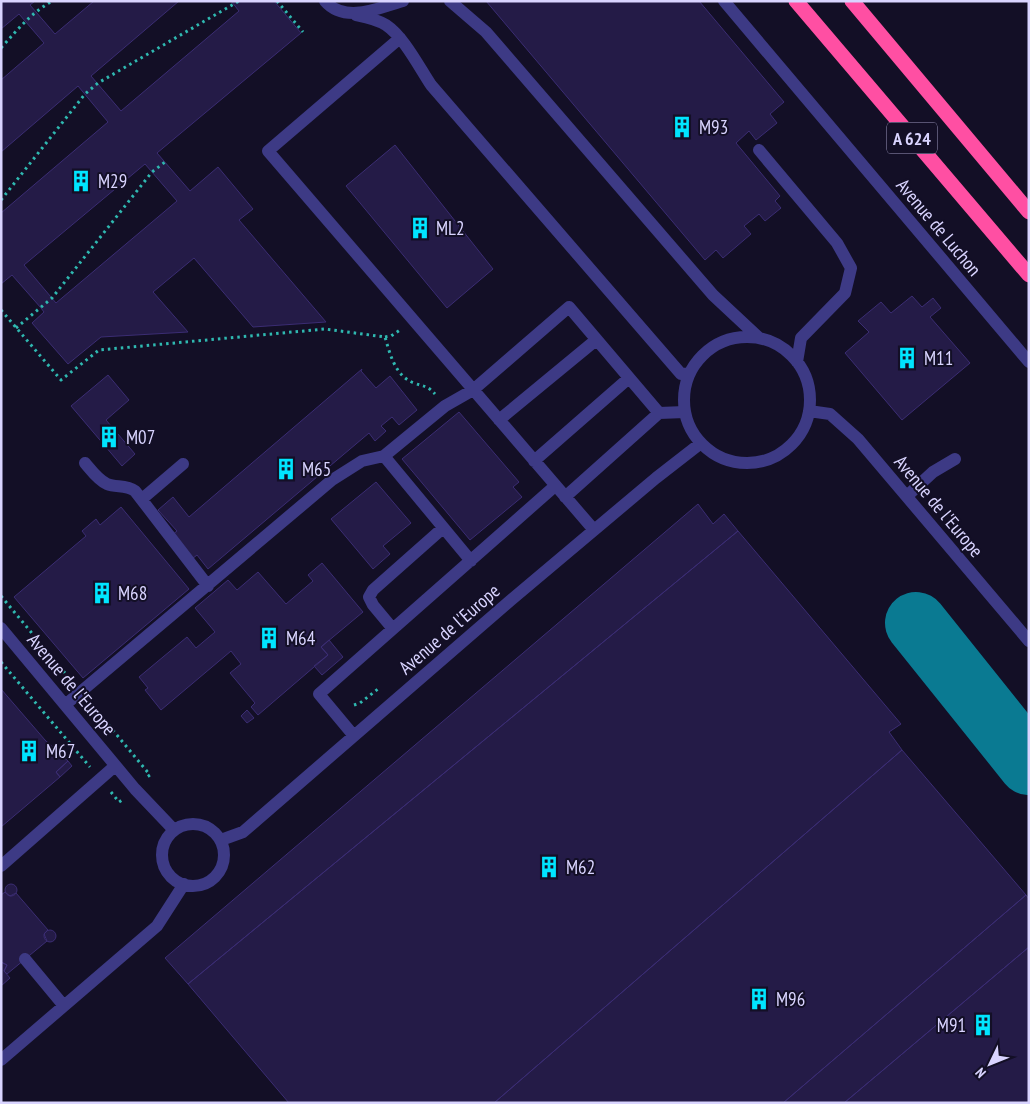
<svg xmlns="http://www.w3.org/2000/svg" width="1030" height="1104" viewBox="0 0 1030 1104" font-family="'PT Sans Narrow',sans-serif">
	<rect width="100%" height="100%" fill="#130f26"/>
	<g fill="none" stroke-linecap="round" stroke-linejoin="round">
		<path stroke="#0a7a92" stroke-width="62" d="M916,623L1029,764"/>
	</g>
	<path fill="#241b47" stroke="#3b2d73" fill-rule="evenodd" d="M1,1H35L30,5L55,34L94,1H179L91,76L121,111L239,11L231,1H274L301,33L157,153L190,191L218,167L253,209L239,220L326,322L253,327L194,258L153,292L188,332L101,337L68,364L32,323L44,312L41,308L12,275L1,284V213L108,122L78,86L1,152V80L44,43L19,14L1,29ZM145,164L177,201L56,303L24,265Z
		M486,1H699L784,102L770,114L777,123L756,140L749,131L736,143L780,196L775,201L781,208L765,221L759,214L744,226L751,234L723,258L716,250L705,260Z
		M395,145L493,269L447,308L346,186Z
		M912,296L922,307L933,298L941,308L930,317L970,363L902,420L845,353L869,332L858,321L881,302L891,313Z
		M362,369L361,371L376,388L390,376L417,410L399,425L392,417L381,426L386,431L375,441L369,433L208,569L197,555L192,559L172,535L177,531L158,510L173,497L189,517Z
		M108,375L129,400L106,420L135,454L122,466L71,406Z
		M459,412L519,482L513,487L522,497L470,540L402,459Z
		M376,482L411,523L383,546L390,554L373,569L331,519Z
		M698,504L713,524L724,514L738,531L188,984L165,958Z
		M121,507L189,589L83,678L14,597L86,536L82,531L96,519L100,525Z
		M738,531L901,724L889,732L902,750L494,1103H289L188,984Z
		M322,563L363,612L321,647L328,655L258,715L251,707L255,703L230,673L241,664L231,651L161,710L145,690L148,688L139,677L187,637L196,648L215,632L195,608L228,580L237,590L258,572L286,604L313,581L308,575Z
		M329,640L343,657L322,675L314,666L328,655L321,647Z
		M1,689L45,740L68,761L56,772L60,777L1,827Z
		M247,710L254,718L247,723L241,716Z
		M902,750L1026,895L783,1103H494Z
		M68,761L72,766L60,777L56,772Z
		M5 890a6 6 0 1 1 12 0a6 6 0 1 1-12 0Z
		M5,892L10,896L16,893L48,930L44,934L47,941L7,974L4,971L7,965L1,962V895Z
		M1026,895L1029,899V947L844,1103H783Z
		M44 936a6 6 0 1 1 12 0a6 6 0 1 1-12 0Z
		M1029,947V1103H844Z
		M1,962L7,965L4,971L10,978L1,986Z"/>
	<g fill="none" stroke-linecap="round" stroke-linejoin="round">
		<path stroke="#2fb8b0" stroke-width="3" stroke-dasharray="2.5 4" stroke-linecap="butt" d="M277,1L303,32
			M1,48C18,29 30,14 52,1
			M1,200L85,94L98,83L239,1
			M1,310L61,380L99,350L325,329L385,337C390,354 395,376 414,383C424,387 427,385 435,394
			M16,328L52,298L152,172L165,162
			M385,337L391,336L400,330
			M1,596L70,679
			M1,662L90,767
			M92,705L150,775L147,777
			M354,705L360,703L378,689
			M111,792L119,802L122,800"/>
		<path stroke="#3d3a85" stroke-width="12" d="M325,1C345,24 379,8 403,1
			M450,1L486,32L713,295L758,337
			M724,1L1029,362
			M356,15C366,17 377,19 386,25C404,37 419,67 431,85L681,374L689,373
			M400,38L268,151L594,530
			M759,150L837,243L851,268L845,293L801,338L797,362
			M684 400a63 63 0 1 1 126 0a63 63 0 1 1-126 0Z
			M809,411L830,414L858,439L1029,641
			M499,420L596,340
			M384,456L471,561
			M534,461L629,378
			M85,463C91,470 98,480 107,484C116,488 126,484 135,491L208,586
			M907,496L933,472L955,459
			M565,497L659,413
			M142,499L183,464
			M1,628L135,789L174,830
			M393,629L373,605L369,597L373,590L443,528
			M65,705L332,480L362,461L384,456L445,406L473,390L569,307L659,413L685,412
			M354,736L319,694L555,486
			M162 855a31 31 0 1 1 62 0a31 31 0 1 1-62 0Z
			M221,840L243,832L511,600L656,478L701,443
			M1,866L115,766
			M25,959L64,1006
			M1,1060L157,926L184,884"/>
		<path stroke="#ff4fa3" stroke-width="15" d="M796,1L1029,275
			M852,1L1029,212"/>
	</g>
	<defs>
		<g id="building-bare" transform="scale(1.725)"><path d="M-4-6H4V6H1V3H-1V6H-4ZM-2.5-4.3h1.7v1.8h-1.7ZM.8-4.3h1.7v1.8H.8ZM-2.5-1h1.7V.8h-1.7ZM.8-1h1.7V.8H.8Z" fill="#00e5ff" stroke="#130f26" stroke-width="2.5" paint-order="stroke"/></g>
	</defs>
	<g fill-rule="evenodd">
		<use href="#building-bare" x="682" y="127"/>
		<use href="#building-bare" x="81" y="181"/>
		<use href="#building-bare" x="420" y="228"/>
		<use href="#building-bare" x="907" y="358"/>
		<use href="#building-bare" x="109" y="437"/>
		<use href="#building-bare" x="286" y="469"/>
		<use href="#building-bare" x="102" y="593"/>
		<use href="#building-bare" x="269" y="638"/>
		<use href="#building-bare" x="29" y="751"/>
		<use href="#building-bare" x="549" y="867"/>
		<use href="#building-bare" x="759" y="999"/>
		<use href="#building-bare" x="983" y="1025"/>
	</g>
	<g text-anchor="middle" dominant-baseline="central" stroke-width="4" stroke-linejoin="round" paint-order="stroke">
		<rect fill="#130f26" stroke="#9e99be" stroke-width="1" x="887" y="122.5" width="50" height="31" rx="4"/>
		<g font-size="18" font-weight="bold" fill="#d9d4ff">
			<text x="912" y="138">A 624</text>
		</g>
		<g font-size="19" fill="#d9d4ff" stroke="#130f26" text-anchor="start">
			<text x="699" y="127">M93</text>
			<text x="98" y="181">M29</text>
			<text x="436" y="228">ML2</text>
			<text x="924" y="358">M11</text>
			<text x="126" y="437">M07</text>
			<text x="302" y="469">M65</text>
			<text x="118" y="593">M68</text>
			<text x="286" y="638">M64</text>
			<text x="46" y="751">M67</text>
			<text x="566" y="867">M62</text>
			<text x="776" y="999">M96</text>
			<text x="966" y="1025" text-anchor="end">M91</text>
		</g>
		<g font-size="19" fill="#d9d4ff" stroke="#130f26">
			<text transform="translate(939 227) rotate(50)">Avenue de Luchon</text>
			<text transform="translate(939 506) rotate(50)">Avenue de l'Europe</text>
			<text transform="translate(449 629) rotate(-41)">Avenue de l'Europe</text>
			<text transform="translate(72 684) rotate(50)">Avenue de l'Europe</text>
		</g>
	</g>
	<rect width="1030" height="1104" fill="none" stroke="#d9d4ff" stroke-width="5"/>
	<g transform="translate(990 1064) rotate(227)" stroke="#130f26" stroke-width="4" paint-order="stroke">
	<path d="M0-4L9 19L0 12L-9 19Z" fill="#d9d4ff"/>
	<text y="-8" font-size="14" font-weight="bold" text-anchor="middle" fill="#d9d4ff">N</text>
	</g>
</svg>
